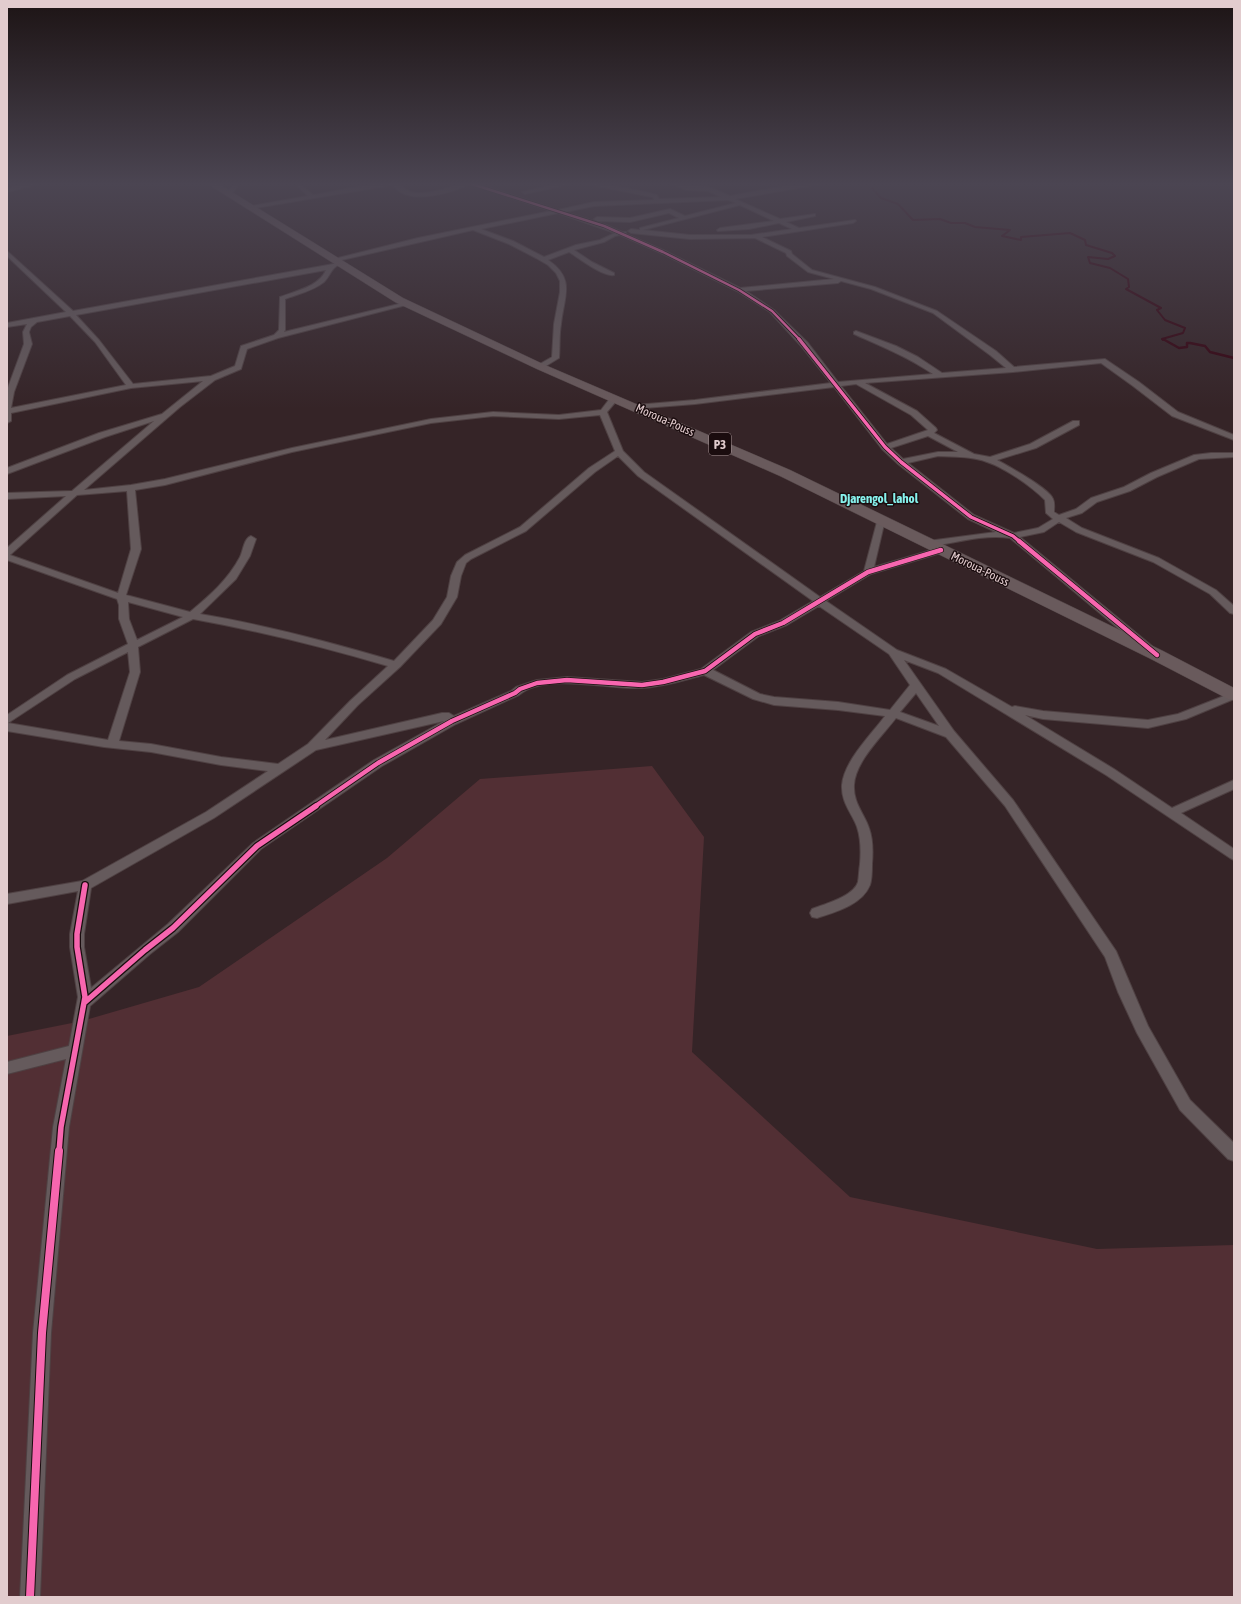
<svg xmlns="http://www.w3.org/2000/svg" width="1241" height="1604" viewBox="0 0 1241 1604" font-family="'Asap Condensed',sans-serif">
	<rect width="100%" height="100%" fill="#352427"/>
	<path fill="#522f34" d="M652,766L704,837L692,1052L850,1197L1097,1249L1234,1245V1597H7V1036L82,1021L199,987L387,858L480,779Z"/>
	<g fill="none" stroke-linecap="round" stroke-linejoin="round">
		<path stroke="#350310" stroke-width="2" d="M873,184L874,186L872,188L881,198L898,204L913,220L940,219L951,223H965L975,227L1010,230L1002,236L1021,240V237L1070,233L1085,240L1086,245L1112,253L1115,256L1108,259L1088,257L1090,263L1110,268L1128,279L1129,287L1126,289L1161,308L1157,310L1165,320L1185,328L1183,333L1162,339L1163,340"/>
		<path stroke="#350310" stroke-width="2.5" d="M1163,339L1179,348L1187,347V343H1190L1205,346L1210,352L1234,358"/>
		<g stroke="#4f4143" stroke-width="2">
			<path id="minor" d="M27,184H39L7,192V188Z
				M234,184H239L231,195H227L226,194Z
				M300,184L313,195C334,192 376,181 396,184C405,186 406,194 421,193C438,193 453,184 469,184C455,192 424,200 408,195C402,194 396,189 392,185L249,209L246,207L308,196L297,186Z
				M470,184H479L558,210L594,202L654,200L653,197L647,196L587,184C610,184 634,189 657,195L659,199L721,197L708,191L687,190L672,184L709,187L730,196L785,186L821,184L735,199L780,219L815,214V216L786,222L799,228L855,220L856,221L853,223L762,237L791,251L792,254L812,270L875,287L937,311L996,351L1014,367L1105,359L1139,382L1178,412L1234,435V440L1172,416L1133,386L1101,363L1013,372L865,383L917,411L936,428L937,430L934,433L974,454L990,457L1030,444L1073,421H1079V425L1036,448L997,460C1008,466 1050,489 1053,499C1055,503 1054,508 1054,512L1059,515L1076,509L1091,498L1124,487L1151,473L1194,455L1211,453H1234V457L1199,459L1157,477L1130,491L1097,502L1082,513L1066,518L1082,528L1159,558L1216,590L1234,606V614L1230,613L1210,594L1153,562L1076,532L1059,522L1044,532L1020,537L1152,646L1153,648L1148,651L1144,650L1010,538C984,534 954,543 928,547L925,546L923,544L928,541L996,532L968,519L898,464L882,449L834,387L695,404L632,409L631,407L635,405L695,400L831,383L802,347L770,312L737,291L661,253L620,235L615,236L604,242L574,250L592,262L614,273V275C603,277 579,258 569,252L548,260C576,279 564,296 561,324C559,335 560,347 559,358L541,369L537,367L538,365L552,357L554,324L560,292V281L556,273L548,265L536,258L509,244L473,230L333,262L330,260L418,238L551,211ZM728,200L736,203L685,216L670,209L630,218L597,217L594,219L597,221L630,222L669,213L679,218L640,228V230L631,229L628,231L631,233L690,239L755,238L786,253L787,256L808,272L834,279L740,288L665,251L626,234V232H622L606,225L565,212L594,206ZM740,205L774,221L720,228L717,230L718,231L749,229L779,223L792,229L751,235H690L643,230ZM558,213L615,233L600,240L576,245L544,257L513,241L481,229ZM841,281L871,289L933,313L990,355L1006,368L942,373L918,357L896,346L856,331L854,332V334C881,346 908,357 933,374L838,382L808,343L774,310L746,291L838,283ZM856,384L911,415L928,430L887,444L841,386ZM928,436L958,452H938L903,459L891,448ZM938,456C954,457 972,456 987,462C1005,468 1031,486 1045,500L1046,513L1053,519L1038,528L1014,533L974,515L908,463Z
				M557,184H570L525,194L522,192Z
				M7,251L73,311L328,265L338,263V265C331,269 330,276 324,282C313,291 298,294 285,299V330L284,332L407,302L410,304L278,338L247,349L241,369L215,380L180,407L84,490L131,485L165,479L292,448L431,419L493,412L559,415L601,410L611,397H614L618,399L607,412L623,451L644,472L820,597L864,571L878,518H884L885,520L874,567L938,548H944L946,550L944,552L871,574L826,601L897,650L946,669L1012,707L1015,706L1043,711L1148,720L1178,714L1234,692V699L1186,719L1148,728L1043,719L1025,715L1114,769L1172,808L1234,780V789L1181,813L1234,849V860L1230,858L1106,775L999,710L938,673L904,660L954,731L1013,800L1116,951L1148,1026L1190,1100L1234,1143V1161L1228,1159L1180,1110L1137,1033L1118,992L1105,957L1005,806L946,737L896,718C882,736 855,762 854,785C853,803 864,813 869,828C873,839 873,852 872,864C872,870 872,879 870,885C862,905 835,912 817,918L812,917L810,913L812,909C825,904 854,896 858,882C859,876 859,870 860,864C861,852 861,839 857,827C852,813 841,803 842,785C844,761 871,735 885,716L838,710L774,705L753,699L704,675C684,680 663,687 641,688C607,690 547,672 519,695L456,724L382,766L261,849L178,932L150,954L90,1006L69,1127L51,1333L40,1597H20L33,1333L53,1127L66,1059L7,1074V1062L69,1046L78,997L70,947V934L78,891L7,904V894L82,881L206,812L268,771L221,765L151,752L104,747L7,731V715L67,675L128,644L119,619V605L117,599L7,560V548L66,496L7,499V493L72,491L154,421L105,437L7,474V468L99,433L162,414L203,381L131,388L11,413V421L7,423V390L24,344L23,332L27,324L7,327V323L66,312L7,256ZM326,270C319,287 295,291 280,297L279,330L274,335L241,346L235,366L211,376L133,384L99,340L76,315ZM70,316L95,342L126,385L11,408L14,392L32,344L29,332L31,327L37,322ZM600,415L615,451L589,468L520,527L465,555L457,562L451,576L447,597L433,620L394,661C330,642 265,625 200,614L236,579L250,556L256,539L251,536C244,538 243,551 240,557C228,580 209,596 190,612L126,595L141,549L135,490L165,485L292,452L431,423L493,416L559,419ZM618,456L638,476L813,601L779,621L751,632L701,669L663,679L642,682L567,677L537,680L516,687L511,691L454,716L449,713H442L325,740L358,705L400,667L441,624L457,597L461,576L466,563L471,559L526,531L595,472ZM127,491L131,549L118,593L10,555L77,495ZM128,602L183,617L137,640L129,619ZM819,606L889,654L910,685L890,710L838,702L774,697L760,694L713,670L759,636L787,625ZM193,619C259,631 324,647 388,666L350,701L308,744L278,764L221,757L151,744L119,741L140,672L138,647ZM128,652L130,672L108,740L8,723L75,679ZM916,693L939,726L900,712ZM444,721L374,760L253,843L168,924L91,988L84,947V934L91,888L214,818L316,750Z"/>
		</g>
		<g stroke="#4f4143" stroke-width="1">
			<path id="primary" d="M208,184H219L403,298L545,365L790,470L1163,651L1234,688V700L1228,699L1151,659L780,476L537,369L395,302Z"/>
		</g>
		<use href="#minor" fill="#655a5c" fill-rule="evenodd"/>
		<use href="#primary" fill="#695a5c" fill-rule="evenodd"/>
		<g stroke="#1a0c0e" stroke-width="4">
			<path id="cycleway-far4" d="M472,184L604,226L663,252L739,290L772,311L800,340"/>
		</g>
		<g stroke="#1a0c0e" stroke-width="5">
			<path id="cycleway-far3" d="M799,339L885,447L901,462L971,517L1013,536L1020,542"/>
		</g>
		<g stroke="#1a0c0e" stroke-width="6">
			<path id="cycleway-far2" d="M1019,541L1157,655
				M314,807L378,763L452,721L515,693L520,689L537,683L567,680L642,685L663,682L705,671L755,634L783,623L868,572L941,550"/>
		</g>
		<g stroke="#1a0c0e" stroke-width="8">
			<path id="cycleway-far1" d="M84,1003L145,950L173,928L257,846L316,806
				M59,1152L61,1127L85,997L77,947V934L85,885"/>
		</g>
		<g stroke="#1a0c0e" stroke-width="10">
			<path id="cycleway" d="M30,1597L42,1333L59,1151"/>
		</g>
		<use href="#cycleway-far4" stroke="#f766af" stroke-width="2.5"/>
		<use href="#cycleway-far3" stroke="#f766af" stroke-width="3.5"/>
		<use href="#cycleway-far2" stroke="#f766af" stroke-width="4.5"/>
		<use href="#cycleway-far1" stroke="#f766af" stroke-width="5.5"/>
		<use href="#cycleway" stroke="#f766af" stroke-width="8"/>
	</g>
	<linearGradient id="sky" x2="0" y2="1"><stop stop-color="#1d1415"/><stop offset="0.45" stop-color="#4b4552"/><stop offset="1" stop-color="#4b4552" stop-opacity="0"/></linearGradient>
	<rect width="1241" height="409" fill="url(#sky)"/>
	<g text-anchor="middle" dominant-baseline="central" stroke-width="3" stroke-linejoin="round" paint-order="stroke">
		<g font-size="12" fill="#e2ccce" stroke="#1a0c0e">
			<text transform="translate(665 420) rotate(24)">Moroua-Pouss</text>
			<text transform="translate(980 569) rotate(26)">Moroua-Pouss</text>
		</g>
		<rect fill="#1a0c0e" stroke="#a69294" stroke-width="1" x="709" y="433" width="22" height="22" rx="3"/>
		<g font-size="13" font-weight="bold" fill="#e2ccce">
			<text x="720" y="444">P3</text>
		</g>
		<g font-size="13" font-weight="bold" fill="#87f2ed" stroke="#1a0c0e">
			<text x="879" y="498">Djarengol_lahol</text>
		</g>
	</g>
	<rect width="1241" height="1604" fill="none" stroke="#e2ccce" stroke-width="16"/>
</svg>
